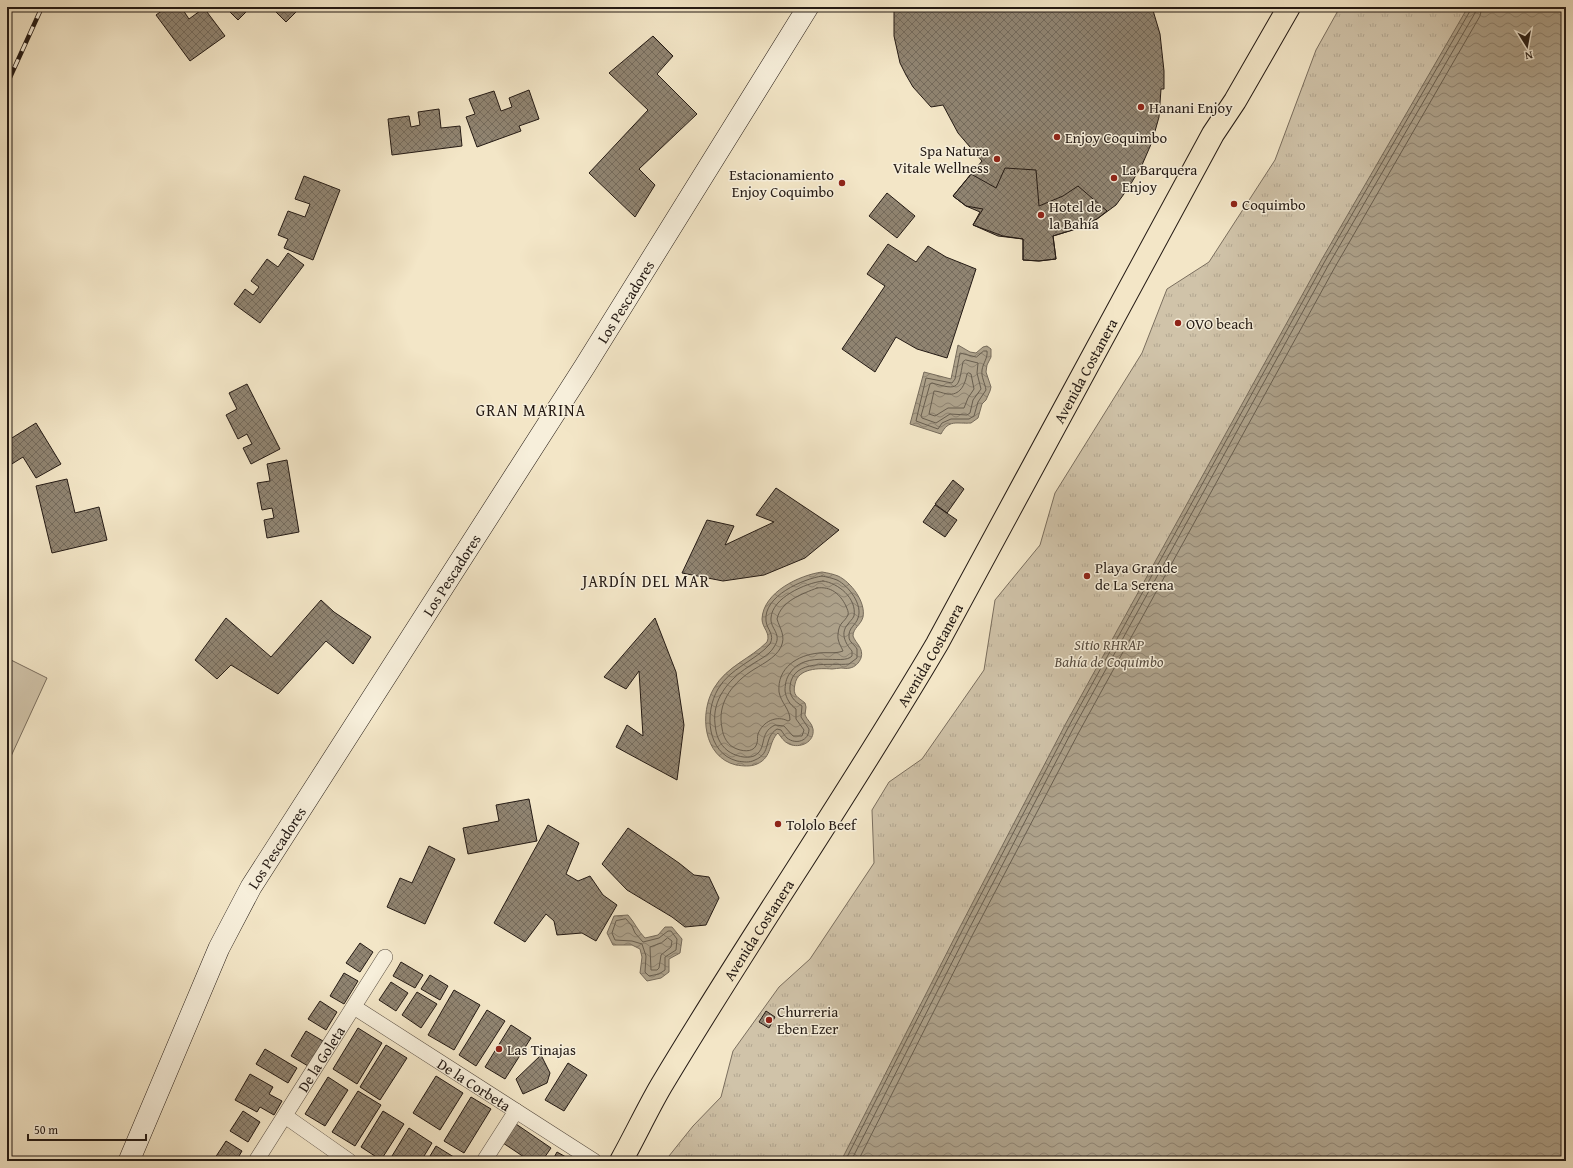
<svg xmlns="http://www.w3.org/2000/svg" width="1573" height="1168" viewBox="0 0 1573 1168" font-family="'Gentium Book Plus',serif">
	<defs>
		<pattern id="grass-tufts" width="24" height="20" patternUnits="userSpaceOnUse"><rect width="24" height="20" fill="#d0c3a9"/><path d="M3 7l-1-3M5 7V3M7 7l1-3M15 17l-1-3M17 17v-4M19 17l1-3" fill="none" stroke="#b2a791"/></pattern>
		<pattern id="water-waves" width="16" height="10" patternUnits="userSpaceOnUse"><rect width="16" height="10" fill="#ada18a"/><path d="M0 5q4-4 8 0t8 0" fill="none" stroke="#8d8270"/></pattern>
		<pattern id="building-cross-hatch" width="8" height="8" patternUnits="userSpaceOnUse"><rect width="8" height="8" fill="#908471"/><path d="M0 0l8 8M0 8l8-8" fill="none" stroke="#756b5c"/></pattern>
	</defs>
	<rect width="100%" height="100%" fill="#f3e6c7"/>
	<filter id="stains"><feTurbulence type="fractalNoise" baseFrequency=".005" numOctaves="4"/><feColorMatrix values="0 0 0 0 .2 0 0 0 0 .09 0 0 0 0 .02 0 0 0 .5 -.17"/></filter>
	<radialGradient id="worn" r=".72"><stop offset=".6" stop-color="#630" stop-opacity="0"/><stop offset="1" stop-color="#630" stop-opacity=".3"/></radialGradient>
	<path fill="url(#grass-tufts)" stroke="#7a6e5e" d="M1340,7H1566L970,1161H665L693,1126L721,1097L733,1051L779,987L810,959L874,863L872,810L889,782L922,759L984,670L995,600L1040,545L1055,493L1142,353L1167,289L1209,262L1275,160L1316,50Z"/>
	<path fill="#d0c3a9" stroke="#7a6e5e" d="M7,658L47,678L7,765Z"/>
	<path fill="url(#water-waves)" stroke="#766b5b" d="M1468,7H1566V1161H841L960,927L1065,725L1322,259Z
		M958,345L970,352L976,353L983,347L987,346L991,349V357L987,365L986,372L991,387L990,391L986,400L982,404L978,418L971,423C956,424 949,419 941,434L910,424L924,372L951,379Z
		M822,572C828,573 833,574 838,576C851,582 866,602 863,617C861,625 853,628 853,636C856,644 864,648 861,658C859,663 855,667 850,668C846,669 844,668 841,668C838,668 835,669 832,669C819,668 798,668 795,684C792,696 798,697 805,703L806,707L805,715C807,720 812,723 813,729C815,742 800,749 789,744C784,742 781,737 778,733C768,742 773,757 757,764C750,767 743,766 736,765C703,757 699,713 714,688C727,666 750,659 767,642C771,633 762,628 762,619C763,592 800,575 822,572Z
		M628,915C635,923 638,931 645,938L658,935L665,927H672L682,939L680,953L669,959V972L661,978L647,981L640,973L642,957L640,949L632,945H613L607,933L614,916Z"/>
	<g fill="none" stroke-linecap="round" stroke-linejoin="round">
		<path stroke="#685e4f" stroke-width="1" d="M984,351H987C988,358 983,363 982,370C981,377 985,383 986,390L978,402L974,416L969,419H951L942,423L938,429L916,421L926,378L952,383L955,379L960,353L976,357Z
			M966,360L978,363L977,373L981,389L973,400L970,413L967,415L950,414L936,423L922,418L921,416L930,384L932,383C960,391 958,388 963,362Z
			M969,373L971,374L974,389L968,398L964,408H948L935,416L929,414L934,391C938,391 942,393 947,394C960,396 965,385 967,374Z
			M822,576C827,577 832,578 837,580C849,586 863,605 858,618C856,625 848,628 849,637C849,642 855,645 857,649V658L849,664C831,666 793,658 790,686C789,696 794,701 802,706L801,717L809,729C809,741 796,745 787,738C785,736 783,733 781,730L777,729C763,738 772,753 755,760C749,763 744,762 737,761C707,753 704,713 718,689C730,668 755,661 770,644C775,634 767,630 766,621C763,596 803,579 822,576Z
			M823,581C838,583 857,598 854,616C852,620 850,621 848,624C840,633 845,643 852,651V656C843,666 806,649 790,673C786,678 785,685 785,691C786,698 790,705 796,709V719L804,730L802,736H793L784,726L775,725C758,733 768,749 754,756C746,759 735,756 728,751C719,744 716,735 715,724C712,700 728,680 748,667C756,661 769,656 774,647C783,634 770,629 771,618C772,598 805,583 823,581Z
			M817,588C831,586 840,594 846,606C847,609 849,612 848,615C844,623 839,622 838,634C837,641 841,646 843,651C835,654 827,652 819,653C797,655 777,668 779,692C781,703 790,709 790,720L788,721C777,715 763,721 758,734C757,737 758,740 757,743C755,752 745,752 737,749C728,746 723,737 722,728C717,704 731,685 750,672C760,665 775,659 781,647C786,636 780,629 777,619C781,601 802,594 817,588Z
			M626,919L632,926L635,933L643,942L659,938L668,931H671L677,939L676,950L665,957V970L659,974L649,976L645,972L646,956L642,944L632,941L615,940L612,933L616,921Z
			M668,938L672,941L671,947L661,955L659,968L657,970H651L650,947L661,943Z
			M845,1161L963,929L1069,726L1325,261L1470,11L1471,7
			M851,1161L968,931L1073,729L1329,264L1475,13L1476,7
			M858,1161L973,934L1079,732L1335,267L1480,16L1482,7"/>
	</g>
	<path fill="url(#building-cross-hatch)" stroke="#241a14" d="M167,7H181L189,19L204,8L225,36L190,61L156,15Z
		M225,7H251L238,20Z
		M271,7H301L286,22Z
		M894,7H1152L1160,34L1164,71V89H1161L1159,117L1152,142L1142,165L1129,187L1116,205L1097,219L1076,229L1053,236L1056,259L1039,261L1023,260V239L998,236L973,225L980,212L966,206L953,196L982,161L958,133L943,105L931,107L913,87L906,75L900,63L894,36Z
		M653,36L673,56L657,74L697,114L639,169L655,185L635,217L589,173L648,110L609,73Z
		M529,90L539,119L519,126L521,131L477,147L466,117L475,114L469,99L494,91L501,111L512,107L509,98Z
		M439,109L441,128L460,126L462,146L392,155L388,119L409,116L411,127L420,125L418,112Z
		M1005,168L1036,170L1039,206L1063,196L1078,186L1107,211L1097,219L1076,229L1053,236L1056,259L1039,261L1023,260V239L1003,236L973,225L983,209L966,206L953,196L971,174L996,188Z
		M304,176L340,190L313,260L284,248L288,239L278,235L288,211L305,217L310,204L295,199Z
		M887,193L915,216L897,238L869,216Z
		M888,244L916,262L928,246L946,257L976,269L947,358L917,349L896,337L875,372L842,349L885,286L867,274Z
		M288,253L304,265L260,323L234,304L245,289L253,295L259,287L251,281L267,259L278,267Z
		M247,384L280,449L251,464L243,448L252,444L247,434L238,439L226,415L237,409L229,393Z
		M36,423L61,464L36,478L23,457L7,467V441Z
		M287,460L299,532L267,538L264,520L274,518L272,508L262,510L257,483L270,481L267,464Z
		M67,479L75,513L99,507L107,540L52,553L36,486Z
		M953,480L964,489L947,513L935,504Z
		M776,488L839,530L805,558L764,575L723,581L682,573L707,520L734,526L725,545L774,522L756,515Z
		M935,505L957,520L945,537L923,522Z
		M321,600L334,612L371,637L353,664L326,641L278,694L231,665L217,679L195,660L226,618L271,657Z
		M655,618L676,672L684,725L677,780L616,747L627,725L643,736L639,671L626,689L604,677Z
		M529,799L537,841L468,854L463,828L499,821L496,805Z
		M548,825L579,843L566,874L578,881L590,876L603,895L617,905L596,941L582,933L557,935L554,921L546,914L525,942L494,923Z
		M628,828L679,863L694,875L709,877L719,898L706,925L685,927L672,917L627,890L602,864Z
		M429,846L455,859L425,924L387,907L400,878L412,883Z
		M360,943L373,952L360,972L346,963Z
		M401,962L423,975L415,988L393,976Z
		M344,973L358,981L344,1004L330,996Z
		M430,975L448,986L440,1000L421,989Z
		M391,982L408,993L396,1011L379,1000Z
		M454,990L480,1005L454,1050L428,1035Z
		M417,992L437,1004L421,1028L402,1015Z
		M320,1001L337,1012L326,1030L308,1019Z
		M487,1010L505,1021L476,1066L459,1055Z
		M766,1011L775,1017L769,1028L759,1022Z
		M511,1025L531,1038L505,1079L485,1067Z
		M358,1028L382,1043L357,1084L333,1069Z
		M306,1031L323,1041L308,1066L291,1056Z
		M386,1045L407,1058L380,1100L360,1087Z
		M265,1049L297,1068L288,1083L256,1064Z
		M541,1055L550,1073L547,1083L523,1094L516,1079Z
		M568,1063L587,1075L564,1111L545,1100Z
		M250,1074L273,1087L269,1094L282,1101L274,1115L260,1107L257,1112L235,1100Z
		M436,1076L463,1093L440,1130L413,1113Z
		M328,1077L348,1090L325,1126L305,1114Z
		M358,1091L381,1105L355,1146L332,1132Z
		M471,1097L491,1109L464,1153L444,1141Z
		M243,1111L260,1122L248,1142L230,1131Z
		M383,1111L404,1124L381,1160L361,1147Z
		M516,1124L551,1148L542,1161H530L503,1143Z
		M409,1128L432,1143L421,1161H389Z
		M226,1141L242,1151L236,1161H213Z
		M436,1146L457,1159L455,1161H427Z
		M557,1152L573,1161H552Z
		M515,1157L521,1161H513Z"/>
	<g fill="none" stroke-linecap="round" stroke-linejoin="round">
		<g stroke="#584d41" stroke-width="16">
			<g id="street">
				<path id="s1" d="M354,1007L594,1161"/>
				<path d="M285,1116L349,1161"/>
				<path id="s2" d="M256,1161L385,957"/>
				<path d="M484,1161L516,1111"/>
			</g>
		</g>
		<g stroke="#241a14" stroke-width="22">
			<g id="secondary">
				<path id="s3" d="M129,1161L219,948L251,887L585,366L808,7"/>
			</g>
		</g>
		<g stroke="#241a14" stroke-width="24">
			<g id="primary">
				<path id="s4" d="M621,1161C635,1136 647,1110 661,1086C750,937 849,794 937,644L1213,134L1235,101L1289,7"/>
			</g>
		</g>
		<use href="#street" stroke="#f7efdb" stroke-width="15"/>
		<use href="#secondary" stroke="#f7efdb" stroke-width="21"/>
		<use href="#primary" stroke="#f3e6c7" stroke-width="22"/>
		<g stroke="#241a14" stroke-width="4.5">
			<path id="rail" d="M7,84L42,7"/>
		</g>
		<use href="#rail" stroke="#f7efdb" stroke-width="3" stroke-dasharray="9" stroke-linecap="butt"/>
	</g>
	<g fill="#8f2418" stroke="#f7efdb" stroke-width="1.5">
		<circle cx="1141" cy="107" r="4"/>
		<circle cx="1057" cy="137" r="4"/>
		<circle cx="997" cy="159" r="4"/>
		<circle cx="1114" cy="178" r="4"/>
		<circle cx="842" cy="183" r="4"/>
		<circle cx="1234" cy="204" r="4"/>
		<circle cx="1041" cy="215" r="4"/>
		<circle cx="1178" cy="323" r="4"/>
		<circle cx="1087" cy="576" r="4"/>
		<circle cx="778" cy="824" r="4"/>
		<circle cx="769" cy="1020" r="4"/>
		<circle cx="499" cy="1049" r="4"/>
	</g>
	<g text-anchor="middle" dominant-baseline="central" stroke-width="3" stroke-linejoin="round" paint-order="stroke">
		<g font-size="15" fill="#241a14" stroke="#f7efdb" text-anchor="start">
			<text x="1149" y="107">Hanani Enjoy</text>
			<text x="1065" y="137">Enjoy Coquimbo</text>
			<text x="989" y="150" text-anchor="end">Spa Natura<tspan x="989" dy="17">Vitale Wellness</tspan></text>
			<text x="1122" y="169">La Barquera<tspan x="1122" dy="17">Enjoy</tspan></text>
			<text x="834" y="174" text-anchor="end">Estacionamiento<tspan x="834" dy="17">Enjoy Coquimbo</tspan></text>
			<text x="1242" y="204">Coquimbo</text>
			<text x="1049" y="206">Hotel de<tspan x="1049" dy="17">la Bahía</tspan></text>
			<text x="1186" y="323">OVO beach</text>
			<text x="1095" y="567">Playa Grande<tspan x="1095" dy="17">de La Serena</tspan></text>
			<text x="786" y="824">Tololo Beef</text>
			<text x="777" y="1011">Churreria<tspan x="777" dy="17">Eben Ezer</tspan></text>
			<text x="507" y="1049">Las Tinajas</text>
		</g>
		<g font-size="15" fill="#241a14" stroke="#f7efdb">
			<text stroke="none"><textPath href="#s3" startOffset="995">Los Pescadores</textPath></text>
			<text stroke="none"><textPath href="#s4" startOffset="917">Avenida Costanera</textPath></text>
			<text stroke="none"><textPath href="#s3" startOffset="671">Los Pescadores</textPath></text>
			<text stroke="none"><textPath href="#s4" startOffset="593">Avenida Costanera</textPath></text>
			<text stroke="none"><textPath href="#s3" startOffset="347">Los Pescadores</textPath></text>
			<text stroke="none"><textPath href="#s4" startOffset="269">Avenida Costanera</textPath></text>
			<text stroke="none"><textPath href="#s2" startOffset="121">De la Goleta</textPath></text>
			<text stroke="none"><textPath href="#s1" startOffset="143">De la Corbeta</textPath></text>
		</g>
		<g font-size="15" font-style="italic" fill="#584d41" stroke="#f7efdb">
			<text x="1109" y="644">Sitio RHRAP<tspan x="1109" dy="17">Bahía de Coquimbo</tspan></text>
		</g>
		<g font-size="16" letter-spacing="1" fill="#241a14" stroke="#f7efdb">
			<text x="531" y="410">GRAN MARINA</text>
			<text x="646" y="581">JARDÍN DEL MAR</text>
		</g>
	</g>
	<rect width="1573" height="1168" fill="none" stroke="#f3e6c7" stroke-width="24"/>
	<rect x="8" y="8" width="1557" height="1152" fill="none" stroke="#241a14" stroke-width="2"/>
	<rect x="12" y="12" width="1549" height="1144" fill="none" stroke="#241a14"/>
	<g transform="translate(1527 46) rotate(169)" stroke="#f7efdb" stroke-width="3" paint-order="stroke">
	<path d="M0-3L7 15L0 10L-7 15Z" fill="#241a14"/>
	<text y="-6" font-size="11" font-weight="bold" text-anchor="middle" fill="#241a14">N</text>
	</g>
	<path d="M28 1134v6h118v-6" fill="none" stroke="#241a14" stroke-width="2"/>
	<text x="34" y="1134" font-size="12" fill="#241a14" stroke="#f7efdb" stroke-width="3" paint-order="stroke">50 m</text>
	<rect width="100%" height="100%" filter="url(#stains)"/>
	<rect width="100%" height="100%" fill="url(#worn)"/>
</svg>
